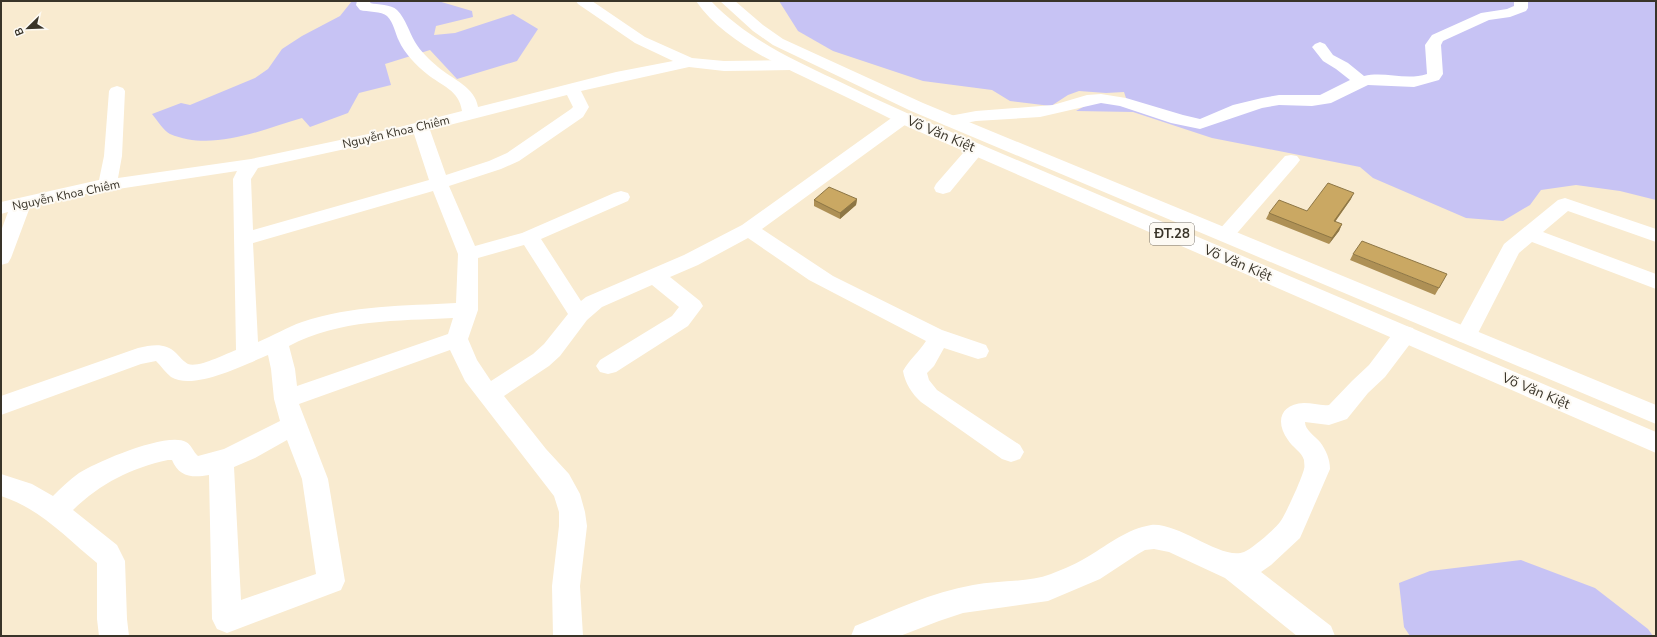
<svg xmlns="http://www.w3.org/2000/svg" width="1657" height="637" viewBox="0 0 1657 637" font-family="'Nunito Sans',sans-serif">
	<rect width="100%" height="100%" fill="#f9ebd0"/>
	<path fill="#c7c3f4" d="M352,1H438L472,11L473,17L436,26L434,35L455,33L513,14L538,29L517,61L457,79L430,50L385,64L391,85L359,93L348,113L310,127L302,118C261,130 212,152 170,134C164,131 157,120 152,114L181,103L190,105L255,78L268,69L282,49L302,36L340,16Z
		M779,1H1656V200L1620,191L1576,185L1541,190L1530,205L1503,221L1466,218L1373,178L1360,167L1212,138L1133,112L1076,111C1094,100 1106,98 1127,101L1124,92L1106,93L1079,91L1068,95L1051,106L1010,101L992,90L923,81L833,51L798,31Z
		M1521,560L1595,588L1648,629L1653,636H1410L1404,627L1399,583L1430,571Z"/>
	<g fill="none" stroke-linecap="round" stroke-linejoin="round">
		<path fill="#fff" fill-rule="evenodd" d="M357,1H371L370,3C378,5 391,4 397,10C406,19 409,32 415,42C420,51 430,60 438,67C452,79 475,87 478,107L616,72L673,61L635,43L578,4L576,1H592L645,37L692,58L724,61L791,60L797,62L799,65L797,68L791,70L724,71L689,67L581,91L589,107L583,117L519,161L501,169L449,186L475,246L522,233L614,193L621,191L628,193L630,197L628,201L541,239L581,301L586,297L684,255L742,225L897,114L903,113L909,114L912,118L909,122L762,229L833,276L942,330L986,345L989,351L986,357L978,359L944,348L934,366L927,373L929,380L937,390L1020,445L1024,452L1020,459L1011,462L1002,459L921,402C912,394 905,383 903,371C909,360 919,352 926,341L809,280L748,238L698,265L670,277L700,301L703,306L688,326L616,372L608,374L600,372L596,366L600,360L672,316L679,307L652,285L602,307L587,320L560,356L549,366L504,396L546,449L569,474L580,494L585,512L587,526L580,586L583,636H553L552,586L559,526V512L554,496L465,381L450,350L299,404L328,479L345,581L341,590L227,633L217,629L212,619L209,475C192,478 179,477 172,460H168C131,468 101,483 73,510L117,545L125,561L127,619L129,636H99L97,619V563C65,537 41,509 1,496V474L32,484L53,496C61,488 69,480 79,473C96,462 168,431 186,442C192,445 193,452 198,456L224,449L280,421L274,399L271,369L268,355C246,364 194,391 171,377C166,373 161,366 156,361L141,364L1,415V396L138,348C152,345 165,342 176,353C179,356 184,362 188,364C199,368 225,354 236,350L233,179L237,171L85,194L30,207L11,258L8,263L1,265V231L8,212L1,214V202L99,180L104,156L109,91L111,88L117,86L123,88L125,91L122,156L118,178L251,159L392,129L462,111C459,90 442,86 427,74C417,66 404,53 399,41C395,33 394,23 387,16C382,11 367,12 360,10L356,5ZM567,95L573,107L571,109L507,153L489,161L446,175L430,130ZM414,134L429,180L253,230L251,179L258,168ZM433,191L458,254L456,303C405,306 352,305 302,322C287,327 273,336 258,342L253,243ZM524,245L568,314L544,344L533,354L491,381L477,360L468,339L478,310V258ZM453,318L448,334L297,386L295,369L289,346C339,319 398,321 453,318ZM287,440L302,479L316,574L241,600L234,467L255,458Z
			M1514,1H1528V8L1526,11L1510,17L1489,20L1443,41L1441,45L1443,74L1439,80L1414,87L1368,85L1331,103L1312,106L1279,105L1262,108L1200,129L1171,123L1120,106L1101,103L1040,117L976,121L950,126L944,125L941,121L944,117L976,111L1053,105L1087,95L1101,94L1126,98L1183,115L1200,119L1233,105L1262,98L1279,95H1320L1350,80L1336,69L1323,61L1312,47L1315,44L1320,42L1325,44L1333,55L1348,63L1364,76C1385,71 1406,81 1427,74L1425,45L1432,35L1481,13L1507,9L1514,6Z
			M976,144L982,145L985,149L982,153L950,192L943,194L936,192L934,188L936,184L970,145Z
			M1291,155L1297,156L1300,160L1297,164L1232,239L1225,241L1218,239L1215,235L1218,231L1285,156Z
			M1565,198L1656,229V242L1568,211L1543,232L1656,274V289L1532,242L1519,253L1474,341L1466,343L1458,341L1455,335L1504,244L1558,200Z
			M1405,326L1413,328L1416,334L1413,340L1385,377L1368,393L1347,419L1329,425L1305,422C1305,430 1315,436 1320,442C1326,450 1330,459 1330,469L1300,538L1271,565L1261,572L1331,626L1335,636H1297L1225,578L1169,552L1154,549L1145,550L1138,554L1100,579L1048,601L963,613L939,621L900,636H851L855,626C893,611 932,592 973,585C998,580 1027,583 1051,574C1064,569 1078,563 1089,556C1109,544 1127,529 1151,525C1179,522 1222,561 1244,552C1252,549 1275,529 1280,522C1286,514 1302,478 1304,469C1305,467 1304,462 1304,460C1302,452 1292,447 1288,440C1275,422 1280,404 1304,403C1313,403 1321,406 1329,405L1352,381L1369,365L1397,328Z"/>
		<path fill="#fff" fill-rule="evenodd" d="M696,1H711C745,37 789,58 834,79C859,91 884,103 909,114L1656,432V453L897,122C873,110 849,98 825,87C781,66 724,42 696,1Z
			M720,1H735L763,25L783,39L923,103L1656,405V424L911,111L773,45L753,31Z"/>
	</g>
	<path fill="#ae9055" d="M857,199L856,205L840,219L814,206V200Z
		M1351,199L1335,222L1342,224L1339,231L1329,244L1266,219L1269,213L1307,211Z
		M1353,254L1439,288L1435,295L1350,260Z"/>
	<path fill="#8d7645" d="M1354,193L1351,199L1331,227L1334,221Z
		M857,199L856,205L840,219V213Z
		M1342,224L1339,231L1329,244L1332,238Z"/>
	<path fill="#caa863" stroke="#8d7645" d="M1328,183L1354,193L1334,221L1342,224L1332,238L1269,213L1279,200L1307,211Z
		M829,187L857,199L840,213L814,200Z
		M1362,241L1447,274L1439,288L1353,254Z"/>
	<g text-anchor="middle" dominant-baseline="central" stroke-width="4" stroke-linejoin="round" paint-order="stroke">
		<g font-size="12" fill="#393429" stroke="#fdfaf4">
			<text transform="translate(396 132) rotate(-13)">Nguyễn Khoa Chiêm</text>
			<text transform="translate(66 195) rotate(-12)">Nguyễn Khoa Chiêm</text>
		</g>
		<rect fill="#fdfaf4" stroke="#746f66" stroke-width="1" x="1150" y="223" width="44" height="22" rx="3"/>
		<g font-size="13" font-weight="bold" fill="#393429">
			<text x="1172" y="234">ĐT.28</text>
		</g>
		<g font-size="14" fill="#393429" stroke="#fdfaf4">
			<text transform="translate(941 134) rotate(23)">Võ Văn Kiệt</text>
			<text transform="translate(1238 263) rotate(23)">Võ Văn Kiệt</text>
			<text transform="translate(1536 391) rotate(23)">Võ Văn Kiệt</text>
		</g>
	</g>
	<rect width="1657" height="637" fill="none" stroke="#393429" stroke-width="4"/>
	<g transform="translate(28 28) rotate(247)" stroke="#fdfaf4" stroke-width="3" paint-order="stroke">
	<path d="M0-3L7 15L0 10L-7 15Z" fill="#393429"/>
	<text y="-6" font-size="11" font-weight="bold" text-anchor="middle" fill="#393429">B</text>
	</g>
</svg>
